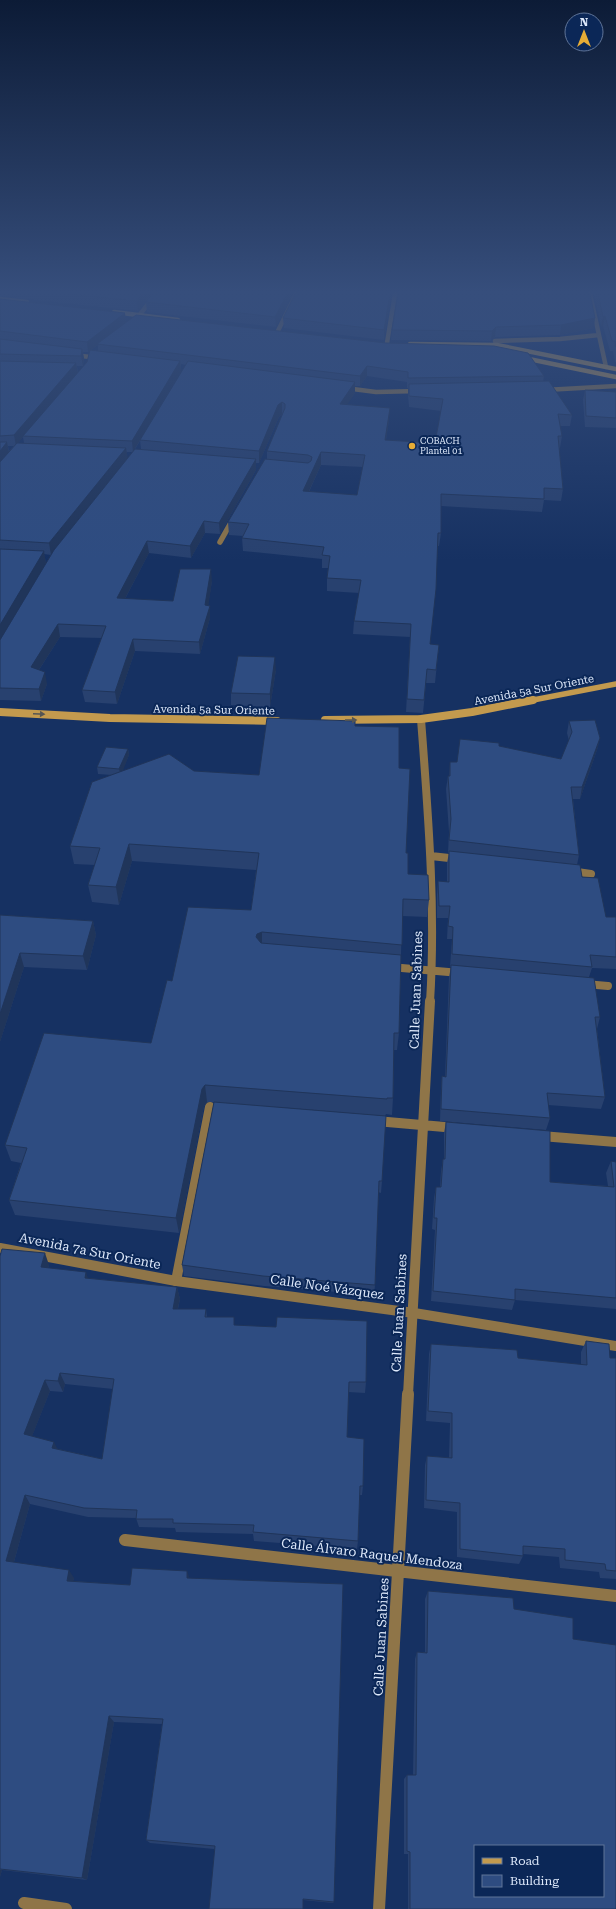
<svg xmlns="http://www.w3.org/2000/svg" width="616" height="1909" viewBox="0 0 616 1909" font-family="'Roboto Serif',serif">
	<rect width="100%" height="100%" fill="#163162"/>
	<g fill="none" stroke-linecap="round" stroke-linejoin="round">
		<path stroke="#8f7548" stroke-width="10" d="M176,1281L210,1107"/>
		<path stroke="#8f7548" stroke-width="4.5" d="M590,294L606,367
			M134,322L156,294
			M275,337L296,294
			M386,349L395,294
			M494,352L497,345L495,341L560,339L599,335
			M73,355L99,358
			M345,388L376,392L419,391
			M545,390L616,386"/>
		<path stroke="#8f7548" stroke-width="5.5" d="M220,542L233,519"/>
		<path stroke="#8f7548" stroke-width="8" d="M421,719C428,813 436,908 430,1002
			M431,856L458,859
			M570,871L591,874
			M390,967L460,973
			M585,984L608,986"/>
		<path stroke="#8f7548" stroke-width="10" d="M376,1121L456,1128
			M541,1136L616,1142
			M0,1248L176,1281L414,1313L616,1346
			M408,1395L430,1001"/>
		<path stroke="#8f7548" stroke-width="12" d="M125,1540L616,1596
			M24,1903L66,1909
			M379,1909L408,1394"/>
		<path stroke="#c39a4e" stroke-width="4.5" d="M0,299L27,302
			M114,312L178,320
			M410,344L497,345L616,369
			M524,358L616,377"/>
		<path stroke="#c39a4e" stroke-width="5.5" d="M528,701L616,684"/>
		<path stroke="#c39a4e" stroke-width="8" d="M0,712L110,718L277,721
			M325,720L421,719L472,712L533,700"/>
	</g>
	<path fill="#28416f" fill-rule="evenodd" d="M0,294H151L138,311L0,296Z
		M152,294H292L276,327L147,312L146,302Z
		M391,294L384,340L284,328L283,318Z
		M398,294L594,328L560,335L495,337L491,341L391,340L392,330Z
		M594,294H616V362H615L613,351H610L603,326H601Z
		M0,299L126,322L544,376L543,382L572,415L570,426H560L562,436L560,448H559L563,489L561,501L544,500L542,512L441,506V533L439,546H437L430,644L439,645L435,683H426L423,713L406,712L410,637L353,634L354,621L359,593L327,591V578L328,568H322V559L243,551L242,538L243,536L229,535L228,522L267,459V451L282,415V414L279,417L259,463H256V470L220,534L205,533L191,558L149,553L125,599L173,601L212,581L208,605L210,606V618L200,654L135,651L117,704L85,702L82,690L102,638L60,637L39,670L47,684L41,701L0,700ZM98,345V351L91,350L95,347ZM90,351L87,362L78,373L77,366H83L84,359L83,352H88ZM181,364L186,365L140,440L141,449L134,451L181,371ZM367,376L407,382V388H408V395L409,407L441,411L435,443L386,440L389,420L347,404L355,393V386H360ZM23,437L24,443H18ZM8,446H14L9,451ZM127,452H133L127,459ZM321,465L363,467L357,495L309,492ZM52,553L8,628L46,563L44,554L51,555Z
		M585,390L616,392V428L585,427L583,400Z
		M276,670L270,707L231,705V693Z
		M569,721L600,738L597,750L580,799H573L579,855L577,865L582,877L606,917H616V969L592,968L589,977L600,1017L597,1029L605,1097L601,1109L548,1105L550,1118L546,1130L440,1121L441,1088L442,1076L445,1077L449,977L451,967H450L452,939H447L448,918H437V894L438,881L447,882V863L449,853H448L449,832L446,789L448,776H449L450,762H457L499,746L561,759L569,741L567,733Z
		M355,726L399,768L408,874L429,900L427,917L402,916L399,1033L397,1050H394L393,1098L392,1115L386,1114L385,1116L278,1107L382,1181L381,1193L378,1192L375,1285L374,1295L264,1286L184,1276L182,1265L214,1102H207L204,1106L179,1233L15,1215L9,1200L21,1163L11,1161L5,1145L151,1043L172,981L251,910L256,870L132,861L119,905L92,902L88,885L95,865L74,864L70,846L112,775L98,774L97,767L128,749L129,755L122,771H194L259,775Z
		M0,915L93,921L96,935L87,970L24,967L0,1042Z
		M446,1122L550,1182L608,1186L606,1173L611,1161L616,1162V1309L515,1300L512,1310L431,1301L435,1230L432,1229L434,1198L436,1187H440L441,1171L443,1159H444V1133Z
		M0,1256L49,1265L48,1268L88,1278L177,1287L180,1299L178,1309H206L207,1317L235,1325L366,1382L365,1393L348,1392L347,1437L363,1486L362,1495H359L358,1541L357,1549L254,1541L253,1534L176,1532L175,1528L139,1527L136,1518L88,1517L30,1504L14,1562L74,1578L73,1581L130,1585L190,1578L334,1902L333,1903L303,1900L214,1849L150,1843L146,1840L162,1724L114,1722L87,1880L2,1870L0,1877ZM65,1384L113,1389L102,1459L58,1449L32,1436L50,1391L63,1392Z
		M586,1341L610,1358H616V1579L600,1578L599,1572L560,1568L559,1557L523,1554V1556L519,1564L457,1557V1512L424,1508L425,1465L427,1456L449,1458L450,1423L426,1421L429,1354L431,1344L518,1358L581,1365V1352Z
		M428,1591L514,1609L573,1639L616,1909H408V1854H404V1779L407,1775H413L415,1659L417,1652H425V1599Z"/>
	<path fill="#20355a" d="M143,294H151L138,311L137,301Z
		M287,294H292L276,327L275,317Z
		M390,294H391L384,340V330Z
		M125,313L126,323L97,344L98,345L88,352L87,342Z
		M605,316L603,326H601L603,317Z
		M595,318L594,328L560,335L561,325Z
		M496,327L495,337L491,341L492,331Z
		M82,349L84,359L83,366L81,356Z
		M180,361L181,371L133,452L132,441Z
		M76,363L78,374L23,436V437L16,446L14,435Z
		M367,366V376L360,386V376Z
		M355,382V393L340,416V404Z
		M282,402V414L279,417L259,463V451L278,405Z
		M390,408L389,420L384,452L385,440Z
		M7,442L9,453L0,464V451Z
		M126,448L128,459L51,555L49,543Z
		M321,452V465L303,504V491Z
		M256,459V470L220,534L219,523Z
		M204,521L205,533L191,558L190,546Z
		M147,541L149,553L119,610L117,598Z
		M44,551L46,563L0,642V625Z
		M211,569L212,581L207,616L210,606V618L200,654L199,642Z
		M58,624L60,637L33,679L31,667Z
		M133,639L135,651L117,704L115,692Z
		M275,657L276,670L270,707V694Z
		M45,672L47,684L41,701L39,689Z
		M600,738L597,750L580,799L582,787Z
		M128,749L129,755L121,776L119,769Z
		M129,844L132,861L119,905L116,887Z
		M93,921L96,935L87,970L83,956Z
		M262,932V950L256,937L257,934Z
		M20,953L24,967L0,1042V1014Z
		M205,1085L207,1102L204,1106L179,1233L176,1218L202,1089Z
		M45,1253L49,1265L45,1279L41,1267Z
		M86,1272L90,1284L85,1278Z
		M177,1287L180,1299L175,1320L173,1309Z
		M60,1373L65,1384L63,1392L58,1381Z
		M45,1380L50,1391L29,1444L24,1434Z
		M54,1442L59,1452L52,1448Z
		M25,1495L30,1504L12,1569L6,1561Z
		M69,1570L74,1578L72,1588L67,1581Z
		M187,1571L190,1579L187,1578Z
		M109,1716L114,1722L87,1880L82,1878Z
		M0,1870H2L0,1877Z"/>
	<path fill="#2e4c81" stroke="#20355a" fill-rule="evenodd" d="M68,294H143L137,301Z
		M152,294H287L275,317L146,302Z
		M295,294H390L384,330L283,318Z
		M398,294H590L595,318L561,325L496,327L492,331L392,330Z
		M598,294H616V347L615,341H612L605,316L603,317Z
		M0,299L125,313L87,342L0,331Z
		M136,315L386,343L494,346L528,353L544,376L408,378V372L367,366L360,376L97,344Z
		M0,339L82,349L81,356L0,354Z
		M90,350L180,361L132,441L23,436L87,362Z
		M0,361L76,363L14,435L0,436Z
		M188,361L355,382L340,404L390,408L385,440L435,443L443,399L409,396V384L549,381L572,415L558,414L562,436H558L563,489L544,488V499L441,494V533H438L436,589L430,644L439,645L436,670L427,669L424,700L407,699L411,624L354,621L361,580L327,578L330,556L322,555L324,547L242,538L249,524L228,522L265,459L308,463L311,461L312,457L308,455L267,451L285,408V404L282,402L278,405L259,451L140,440ZM321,452L365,455L357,495L303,491Z
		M585,390L616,392V418L586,416Z
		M0,442H7L0,451Z
		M17,443L126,448L49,543L0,540V462Z
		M135,449L256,459L219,523L204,521L190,546L147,541L117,598L173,601L180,569H211L205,605L210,606L199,642L133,639L115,692L82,690L106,626L58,624L31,667L45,672L39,689L0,688V640L54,550Z
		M0,549L44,551L0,625Z
		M238,656L275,657L270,694L231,693Z
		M267,718L355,721V726L399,727V768L410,769L406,853H408V874L428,875L429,900L403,899L402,945L262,932L257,934L256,937L261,943L401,955L399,1033H394L393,1098H387V1099L205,1085L202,1089L176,1218L9,1200L27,1148L5,1145L44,1033L151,1043L167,980L172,981L188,907L251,910L259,853L129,844L116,887L88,885L100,848L70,846L92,782L169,754L194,771L259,775Z
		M595,720L600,738L582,787H571L579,855L449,840L451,819L448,776H450V762H457L460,739L499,743V746L561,759L572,732L569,721Z
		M106,747L128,749L119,769L97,767Z
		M449,851L580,865L582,877L598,878L606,917H616V957L590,955L592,967L452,954L453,927L448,926L450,906H439L438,881L449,882Z
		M0,915L93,921L83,956L20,953L0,1014Z
		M451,965L594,978L600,1017H595L605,1097L547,1093L550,1118L441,1109L442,1076L446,1077Z
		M214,1102L386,1116L382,1181H379L375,1285L263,1276L182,1265Z
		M446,1122L550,1131V1182L614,1187L611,1161L616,1162V1298L515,1289V1300L433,1291L437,1218H434L436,1187H441L443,1159H445Z
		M2,1249L45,1253L41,1267L86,1272L85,1278L177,1287L173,1309H206L205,1317H234V1325L276,1327L277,1317L367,1321L366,1382H349L347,1437L364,1439L363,1486H360L358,1541L253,1532L254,1525L173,1523V1519H136L137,1510L84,1508L25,1495L6,1561L69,1570L67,1581L130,1585L132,1568L187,1571V1578L343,1584L334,1902L303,1899V1909H209L215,1846L146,1840L163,1719L109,1716L82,1878L0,1869V1256ZM60,1373L114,1379L102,1459L52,1448L54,1442L24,1434L45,1380L58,1381Z
		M586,1341L609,1344L610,1358H616V1571L606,1570L605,1564L565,1560V1549L523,1546V1556L460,1549V1503L426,1500L427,1456L452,1458V1413L428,1411L431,1344L517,1350L518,1358L587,1365Z
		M428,1591L513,1598L514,1609L573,1618V1639L616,1645V1909H410V1852L407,1851V1775H416L417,1652L427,1653ZM475,1846H603V1896H475Z"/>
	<defs><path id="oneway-solid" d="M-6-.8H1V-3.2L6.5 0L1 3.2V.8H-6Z"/></defs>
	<g fill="#555553">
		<use href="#oneway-solid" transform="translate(39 714) rotate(3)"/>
		<use href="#oneway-solid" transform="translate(351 720) rotate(-1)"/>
	</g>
	<linearGradient id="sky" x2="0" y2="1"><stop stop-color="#0c1b36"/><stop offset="0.52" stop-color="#364e7c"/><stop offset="1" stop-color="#364e7c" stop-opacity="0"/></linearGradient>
	<rect width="616" height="561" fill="url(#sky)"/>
	<circle fill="#e6ac36" stroke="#0b2757" stroke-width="1.5" cx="412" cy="446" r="4"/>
	<g text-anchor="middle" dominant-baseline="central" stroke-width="4" stroke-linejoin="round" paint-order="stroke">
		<g font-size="9" fill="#dde8fa" stroke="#0b2757" text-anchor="start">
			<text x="420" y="441">COBACH<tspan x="420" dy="10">Plantel 01</tspan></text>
		</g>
		<g font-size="11" fill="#dde8fa" stroke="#0b2757">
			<text transform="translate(534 690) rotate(-11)">Avenida 5a Sur Oriente</text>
			<text transform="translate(214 710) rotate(1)">Avenida 5a Sur Oriente</text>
		</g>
		<g font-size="13" fill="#dde8fa" stroke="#0b2757">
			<text transform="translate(416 990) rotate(-88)">Calle Juan Sabines</text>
			<text transform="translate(90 1251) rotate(11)">Avenida 7a Sur Oriente</text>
			<text transform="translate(327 1287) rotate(8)">Calle Noé Vázquez</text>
			<text transform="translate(399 1313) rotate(-87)">Calle Juan Sabines</text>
			<text transform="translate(372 1554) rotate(7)">Calle Álvaro Raquel Mendoza</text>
			<text transform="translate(381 1637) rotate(-87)">Calle Juan Sabines</text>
		</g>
	</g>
	<rect x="474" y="1845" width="130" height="52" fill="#0b2757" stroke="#5f7498"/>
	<rect x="482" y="1858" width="20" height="6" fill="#c39a4e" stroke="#5f7498"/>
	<text x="510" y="1865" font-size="12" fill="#dde8fa">Road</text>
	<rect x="482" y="1875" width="20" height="12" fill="#2e4c81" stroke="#5f7498"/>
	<text x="510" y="1885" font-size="12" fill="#dde8fa">Building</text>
	<g transform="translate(584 32)"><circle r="19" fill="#0b2757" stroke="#5f7498"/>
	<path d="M0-3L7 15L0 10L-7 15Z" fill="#e6ac36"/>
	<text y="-6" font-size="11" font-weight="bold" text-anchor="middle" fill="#dde8fa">N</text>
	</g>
</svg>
